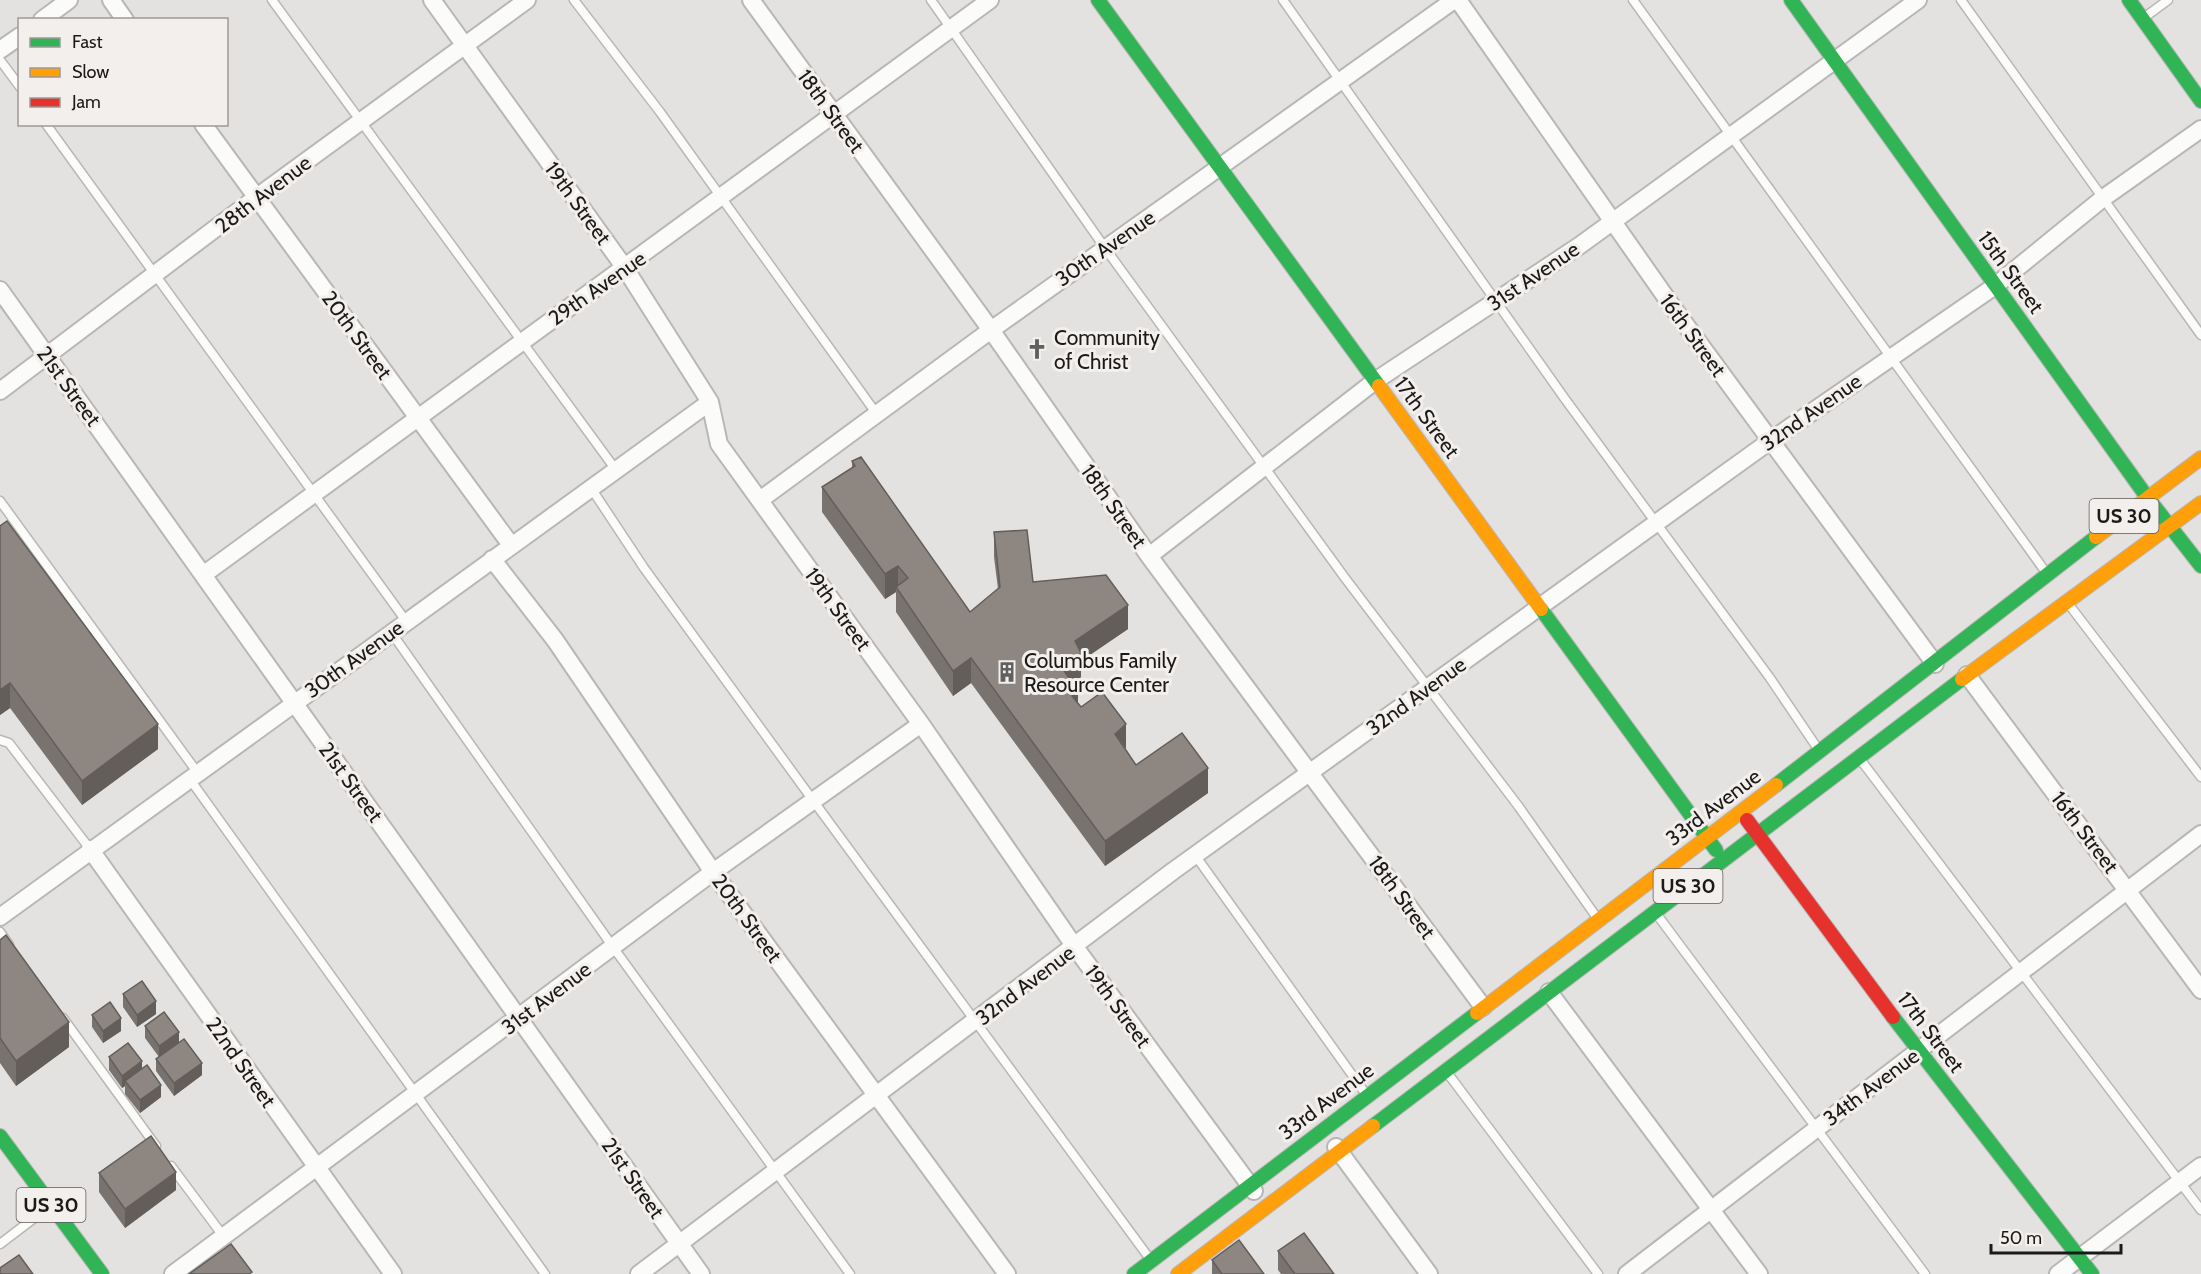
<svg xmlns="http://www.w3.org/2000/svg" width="2201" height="1274" viewBox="0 0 2201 1274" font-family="Cabin,sans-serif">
	<rect width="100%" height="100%" fill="#e4e2e0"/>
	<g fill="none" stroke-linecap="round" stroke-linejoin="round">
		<g stroke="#b9b7b6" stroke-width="11">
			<path id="lane" d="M272,0L616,470
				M574,0L660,112L876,413
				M931,0L1105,248L1345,578L1519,807L1595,915
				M1283,0L1565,399L1770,678L1816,746
				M1633,0L2045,571
				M1961,0L2201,335
				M2145,17L2168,0
				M0,60L20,87
				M46,124L406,621
				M591,488L644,568L812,799L1147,1255
				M0,501L197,772
				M2070,606L2201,777
				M391,632L613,947L850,1274
				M0,740L9,743L90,849
				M1863,763L2201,1210
				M189,778L545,1274
				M1195,855L1365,1093
				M1658,916L1925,1274
				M0,932L9,945
				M63,1018L156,1146
				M1449,1075L1598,1274
				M171,1166L224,1237
				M0,1244L46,1209"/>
		</g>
		<g stroke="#b9b7b6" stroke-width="20">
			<path id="street" d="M111,0L125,20
				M432,0L625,268L710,402L719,444L921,724L1075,947L1254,1191
				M751,0L991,330L1149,556L1483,1007
				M1458,0L1674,309L1935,664
				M42,20L69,0
				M0,50L20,36
				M203,124L511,545
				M0,290L701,1274
				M0,391L257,197L527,0
				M760,500L991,330L1454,0
				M1149,556L1375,381L1579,246L1918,0
				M492,559L555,640L713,872L1007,1274
				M203,575L990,0
				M1967,675L2201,990
				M90,849L393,1274
				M0,917L710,402
				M1549,992L1759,1274
				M1336,1147L1429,1274
				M173,1274L713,872L921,724
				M639,1274L1173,871L1770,441L1995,286L2102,199L2201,129
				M1627,1274L2201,834
				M2058,1274L2201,1166"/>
		</g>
		<g stroke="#b9b7b6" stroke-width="16">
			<path id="fast" d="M1098,0L1379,386
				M1791,0L2147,497L2201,566
				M2129,0L2201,101
				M1541,609L1716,850
				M1776,785L2096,537
				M1893,1017L2092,1274
				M1373,1126L1962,679
				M0,1136L102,1274
				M1134,1274L1477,1013"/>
		</g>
		<g stroke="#b9b7b6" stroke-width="16">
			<path id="slow" d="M1379,386L1541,609
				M2096,537L2201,458
				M1962,679L2201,503
				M1477,1013L1776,785
				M1178,1274L1373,1126"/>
		</g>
		<g stroke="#b9b7b6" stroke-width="16">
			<path id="jam" d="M1747,820L1893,1017"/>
		</g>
		<use href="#lane" stroke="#fbfbfa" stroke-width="8"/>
		<use href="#street" stroke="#fbfbfa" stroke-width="16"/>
		<use href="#fast" stroke="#30b455" stroke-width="14"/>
		<use href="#slow" stroke="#ff9f0a" stroke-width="14"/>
		<use href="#jam" stroke="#e5322d" stroke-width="14"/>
	</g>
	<path fill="#79736f" d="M852,461L970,612L998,589L994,557V532L1033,582L1128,629L1081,661V677L1073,684L1078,704L1125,749L1136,765L1208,793L1105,866L971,683L953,696L896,612V592L885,599L822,512V487L852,469Z
		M0,526L158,749L82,805L10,708L0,715Z
		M0,940L69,1047L16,1086L0,1063Z
		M123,994L156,1014L137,1027L123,1007Z
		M92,1015L121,1031L103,1043L92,1027Z
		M145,1026L179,1043L202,1075L174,1096L156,1071V1059L159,1057L145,1038Z
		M109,1057L142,1069L161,1097L140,1113L125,1094V1086L122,1088L109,1070Z
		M99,1173L176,1190L125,1228L99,1192Z
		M1278,1251L1334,1274H1281L1278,1270Z
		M1212,1260L1264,1274H1212Z"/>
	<path fill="#635e5a" d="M898,566V590L896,587V592L885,599V574Z
		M1128,605V629L1081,661V677L1062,692V668L1075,641Z
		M971,658V683L953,696V671Z
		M10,683V708L0,715V690Z
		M1078,691V716L1072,696Z
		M158,724V749L82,805V781Z
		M1126,724V749L1115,734Z
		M1208,768V793L1105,866V841Z
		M156,1001V1014L137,1027V1015Z
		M121,1018V1031L103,1043V1031Z
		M69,1022V1047L16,1086V1061Z
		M179,1032V1045L159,1059V1046Z
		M142,1061V1074L125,1081V1086L122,1088V1076Z
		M202,1063V1075L174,1096V1083Z
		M161,1085V1097L140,1113V1100Z
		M176,1172V1190L125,1228V1209Z"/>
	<path fill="#8d8681" stroke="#635e5a" stroke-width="1.5" d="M861,457L970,612L1000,587L994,532L1027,530L1033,582L1106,575L1128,605L1075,641L1081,653L1062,668L1078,691L1072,696L1081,707L1102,692L1126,724L1115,734L1136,765L1182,733L1208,768L1105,841L971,658L953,671L896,587L908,578L898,566L885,574L822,487L855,466L852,461Z
		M7,521L158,724L82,781L10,683L0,690V526Z
		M6,935L69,1022L16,1061L0,1038V940Z
		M142,981L156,1001L137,1015L123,994Z
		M110,1002L121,1018L103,1031L92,1015Z
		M164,1012L179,1032L159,1046L145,1026Z
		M184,1039L202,1063L174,1083L156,1059Z
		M128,1043L142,1061L122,1076L109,1057Z
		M147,1065L161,1085L140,1100L125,1081Z
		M151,1136L176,1172L125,1209L99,1173Z
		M1304,1233L1334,1274H1295L1278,1251Z
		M1239,1240L1264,1274H1222L1212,1260Z
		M231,1244L252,1272L249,1274H189Z
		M19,1255L33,1274H0V1268Z"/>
	<defs>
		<g id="church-bare" transform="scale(1.62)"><path d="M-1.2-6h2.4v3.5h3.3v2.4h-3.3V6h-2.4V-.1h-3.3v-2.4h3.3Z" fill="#61605f" stroke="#f3efec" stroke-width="2.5" paint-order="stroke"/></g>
		<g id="building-bare" transform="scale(1.62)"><path d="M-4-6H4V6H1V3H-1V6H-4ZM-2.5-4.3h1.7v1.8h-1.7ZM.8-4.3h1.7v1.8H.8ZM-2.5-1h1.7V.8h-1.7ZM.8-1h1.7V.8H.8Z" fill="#61605f" stroke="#f3efec" stroke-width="2.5" paint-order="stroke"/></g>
	</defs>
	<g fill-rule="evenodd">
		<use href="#church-bare" x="1037" y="349"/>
		<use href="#building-bare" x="1007" y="672"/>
	</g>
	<g text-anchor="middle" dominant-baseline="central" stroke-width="6" stroke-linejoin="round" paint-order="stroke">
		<g fill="#f3efec" stroke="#5c5a58" stroke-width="1.5">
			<rect x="2089.5" y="499" width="69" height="34" rx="4.5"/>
			<rect x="1653.5" y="869" width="69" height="34" rx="4.5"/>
			<rect x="16.5" y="1188" width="69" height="34" rx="4.5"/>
		</g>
		<g font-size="20" font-weight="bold" fill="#1b1a19">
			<text x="2124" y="516">US 30</text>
			<text x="1688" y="886">US 30</text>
			<text x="51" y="1205">US 30</text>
		</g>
		<g font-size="21" fill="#1b1a19" stroke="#f3efec">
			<text transform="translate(831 111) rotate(54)">18th Street</text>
			<text transform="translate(263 194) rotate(-37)">28th Avenue</text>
			<text transform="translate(578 203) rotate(54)">19th Street</text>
			<text transform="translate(1105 248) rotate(-35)">30th Avenue</text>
			<text transform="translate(2011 272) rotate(54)">15th Street</text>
			<text transform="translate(1533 276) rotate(-34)">31st Avenue</text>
			<text transform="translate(597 288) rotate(-35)">29th Avenue</text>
			<text transform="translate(357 335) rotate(54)">20th Street</text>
			<text transform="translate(1693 335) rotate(54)">16th Street</text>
			<text transform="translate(69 386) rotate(54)">21st Street</text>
			<text transform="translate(1811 412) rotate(-35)">32nd Avenue</text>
			<text transform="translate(1427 417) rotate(54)">17th Street</text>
			<text transform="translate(1114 506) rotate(55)">18th Street</text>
			<text transform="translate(838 609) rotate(54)">19th Street</text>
			<text transform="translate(354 659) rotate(-36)">30th Avenue</text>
			<text transform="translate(1416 696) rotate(-36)">32nd Avenue</text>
			<text transform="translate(351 782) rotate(54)">21st Street</text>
			<text transform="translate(1713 807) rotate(-37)">33rd Avenue</text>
			<text transform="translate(2085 832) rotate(53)">16th Street</text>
			<text transform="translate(1402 897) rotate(54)">18th Street</text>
			<text transform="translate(747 918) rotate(54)">20th Street</text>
			<text transform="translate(1025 985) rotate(-37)">32nd Avenue</text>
			<text transform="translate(546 998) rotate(-37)">31st Avenue</text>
			<text transform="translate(1118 1006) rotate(54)">19th Street</text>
			<text transform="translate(1931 1032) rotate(53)">17th Street</text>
			<text transform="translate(241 1062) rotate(55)">22nd Street</text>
			<text transform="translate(1871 1087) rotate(-37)">34th Avenue</text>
			<text transform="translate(1326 1101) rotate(-37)">33rd Avenue</text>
			<text transform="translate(633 1178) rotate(55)">21st Street</text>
		</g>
		<g font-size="21" fill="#1b1a19" stroke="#f3efec" text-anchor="start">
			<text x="1054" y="337">Community<tspan x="1054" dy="24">of Christ</tspan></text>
			<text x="1024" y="660">Columbus Family<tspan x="1024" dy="24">Resource Center</tspan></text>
		</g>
	</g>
	<rect x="18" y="18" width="210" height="108" fill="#f3efec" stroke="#9d9a98" stroke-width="1.5"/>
	<rect x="30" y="38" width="30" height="9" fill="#30b455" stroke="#9d9a98" stroke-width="1.5"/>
	<text x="72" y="48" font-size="18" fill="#1b1a19">Fast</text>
	<rect x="30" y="68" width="30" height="9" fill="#ff9f0a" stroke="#9d9a98" stroke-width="1.5"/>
	<text x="72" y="78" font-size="18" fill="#1b1a19">Slow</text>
	<rect x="30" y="98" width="30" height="9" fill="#e5322d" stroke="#9d9a98" stroke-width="1.5"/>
	<text x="72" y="108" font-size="18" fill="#1b1a19">Jam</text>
	<path d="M1991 1244v9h130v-9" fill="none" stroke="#1b1a19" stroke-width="3"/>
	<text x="2000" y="1244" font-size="18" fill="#1b1a19" stroke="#f3efec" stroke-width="4.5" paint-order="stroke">50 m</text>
</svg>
